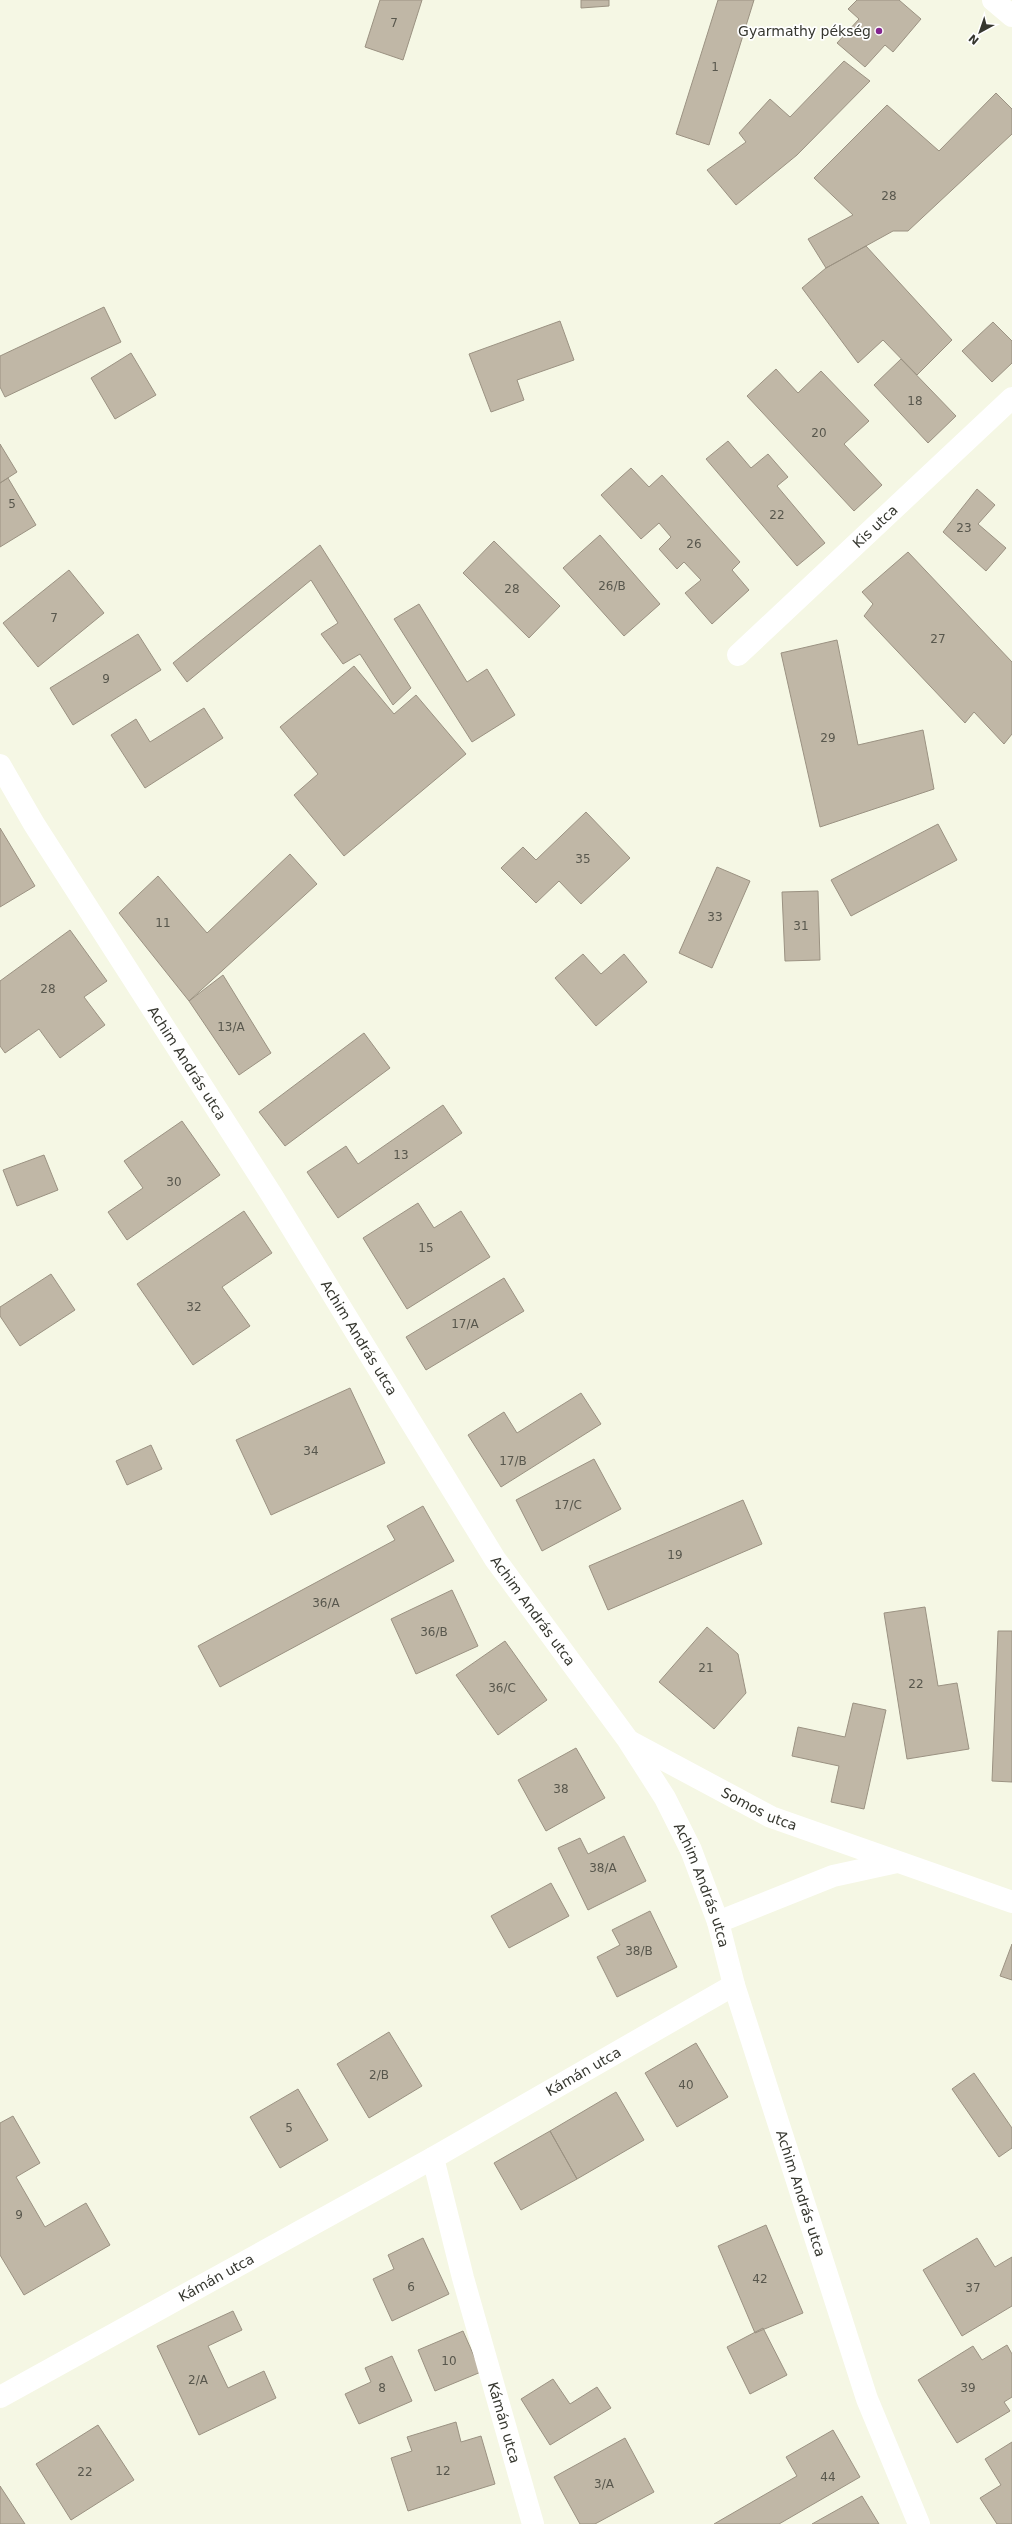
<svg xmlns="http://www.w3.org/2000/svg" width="1012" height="2524" viewBox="0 0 1012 2524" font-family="'DejaVu Sans',sans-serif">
	<rect width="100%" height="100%" fill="#f5f7e4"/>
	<path fill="#c0b7a6" stroke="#9b9282" d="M380,0H422L403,60L365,47Z
		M581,0H609V6L581,8Z
		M718,0H754L709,145L676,134Z
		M857,0H899L921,19L893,52L885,45L865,67L837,43L859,19L848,9Z
		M844,61L870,81L797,155L736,205L707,170L746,142L739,133L770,99L790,117Z
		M996,93L1012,109V134L908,231H893L826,268L808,239L853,215L814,178L887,105L939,151Z
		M866,246L952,340L917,375L883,340L858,363L802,288L826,268Z
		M104,307L121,342L5,397L0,387V356Z
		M560,321L574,360L517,380L524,400L491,412L469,354Z
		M993,322L1012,341V363L992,382L962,351Z
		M131,353L156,395L115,419L91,378Z
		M901,359L956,416L928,443L874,385Z
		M776,369L798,393L821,371L869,421L844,444L882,485L854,511L747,396Z
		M728,441L751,468L768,454L788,477L777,486L825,543L797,566L706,459Z
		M0,444L17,472L0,483Z
		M631,468L649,487L662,475L740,562L732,570L749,590L712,624L685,593L701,580L684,562L677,569L659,549L671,537L659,523L641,539L601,495Z
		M8,478L36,525L0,547V483Z
		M977,489L995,505L978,524L1006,548L986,571L943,532Z
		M600,535L660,604L624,636L563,568Z
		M494,541L560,606L529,638L463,573Z
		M320,545L411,688L393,705L360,654L343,664L321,634L338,623L311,580L187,682L173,663Z
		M908,552L1012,662V734L1004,744L974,712L965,723L864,616L873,604L862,592Z
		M69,570L104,613L38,667L3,623Z
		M419,604L467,682L487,669L515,715L472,742L394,619Z
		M138,634L161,670L73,725L50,688Z
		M837,640L858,745L923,730L934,789L820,827L781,653Z
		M354,666L394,714L416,695L466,754L344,856L294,795L318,774L280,727Z
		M204,708L223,738L145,788L111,735L136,719L150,742Z
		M586,812L630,858L581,904L559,881L536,903L501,868L523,847L536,860Z
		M938,824L957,860L851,916L831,880Z
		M0,828L35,886L0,907Z
		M290,854L317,884L189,1001L119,913L158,876L207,933Z
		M717,867L750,881L712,968L679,953Z
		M818,891L820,960L785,961L782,892Z
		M70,930L107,981L84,997L105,1025L60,1058L39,1029L5,1053L0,1046V981Z
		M583,954L601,974L624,954L647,982L596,1026L555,978Z
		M223,975L271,1053L239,1075L189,1001Z
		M364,1033L390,1068L285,1146L259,1112Z
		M443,1105L462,1133L338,1218L307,1172L346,1146L358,1164Z
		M182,1121L220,1175L127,1240L108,1212L143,1188L124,1161Z
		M44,1155L58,1190L17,1206L3,1170Z
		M418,1203L434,1228L461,1211L490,1257L407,1309L363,1238Z
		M244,1211L272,1253L222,1287L250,1326L193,1365L137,1284Z
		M51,1274L75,1310L20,1346L0,1316V1307Z
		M504,1278L524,1311L426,1370L406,1337Z
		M350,1388L385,1463L271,1515L236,1440Z
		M581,1393L601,1424L501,1487L468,1435L504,1412L517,1433Z
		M151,1445L162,1469L127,1485L116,1461Z
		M594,1459L621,1509L542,1551L516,1500Z
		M743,1500L762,1544L608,1610L589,1566Z
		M423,1506L454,1561L220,1687L198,1646L395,1540L387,1526Z
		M452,1590L478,1646L416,1674L391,1619Z
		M925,1607L938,1686L957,1683L969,1749L907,1759L884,1613Z
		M707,1627L738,1654L746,1693L714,1729L659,1682Z
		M998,1631H1012V1782L992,1781Z
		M505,1641L547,1700L498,1735L456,1675Z
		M853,1703L886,1710L864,1809L831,1802L839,1766L792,1756L798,1727L845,1737Z
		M576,1748L605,1798L546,1831L518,1780Z
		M624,1836L646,1881L588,1910L558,1848L580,1838L588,1854Z
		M551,1883L569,1916L509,1948L491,1916Z
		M650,1911L677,1967L617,1997L597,1957L620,1945L612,1930Z
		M1012,1944V1980L1000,1976Z
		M389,2032L422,2086L369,2118L337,2064Z
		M696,2043L728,2097L677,2127L645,2073Z
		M974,2073L1012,2128V2148L999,2157L952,2089Z
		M298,2089L328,2140L280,2168L250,2117Z
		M616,2092L644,2140L577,2179L550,2131Z
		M13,2116L40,2163L16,2177L45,2227L86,2203L110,2245L24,2295L0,2255V2123Z
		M550,2131L577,2179L521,2210L494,2163Z
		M766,2225L803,2313L755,2333L718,2246Z
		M423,2238L449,2294L392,2321L373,2279L394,2269L388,2255Z
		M977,2238L995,2267L1012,2257V2306L962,2336L923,2270Z
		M233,2311L242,2330L208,2346L228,2388L264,2371L276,2398L199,2435L157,2346Z
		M763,2328L787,2375L750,2394L727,2347Z
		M463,2331L481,2372L435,2391L418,2350Z
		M1007,2345L1012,2354V2397L1004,2402L1010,2411L957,2443L918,2380L973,2346L982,2360Z
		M392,2356L412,2401L359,2424L345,2394L371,2382L365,2368Z
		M553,2379L570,2404L597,2387L611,2408L550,2445L521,2399Z
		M456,2422L461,2442L481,2436L495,2484L408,2511L391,2458L412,2451L407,2437Z
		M98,2425L134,2480L71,2520L36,2464Z
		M833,2430L860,2477L779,2524H714L797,2476L786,2457Z
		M625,2438L654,2492L595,2524H580L554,2477Z
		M1012,2442V2524H997L980,2498L1001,2485L985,2459Z
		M0,2486L25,2524H0Z
		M862,2496L879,2524H812Z"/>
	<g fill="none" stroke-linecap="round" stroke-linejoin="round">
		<g stroke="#fff" stroke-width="22">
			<path d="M993,0L1012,16"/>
			<path id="s1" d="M738,655L1012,398"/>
			<path id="s2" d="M0,765L34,824L273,1197L495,1559L628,1740L665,1798L691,1850L718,1922L734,1985L867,2399L919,2524"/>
			<path id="s3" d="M629,1741L771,1817L1012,1902"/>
			<path d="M718,1922L833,1876L897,1862"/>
			<path id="s4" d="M433,2158L463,2278L533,2524"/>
			<path id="s5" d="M0,2397L433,2158L734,1985"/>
		</g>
	</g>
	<circle fill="#84258f" stroke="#fff" stroke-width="1.5" cx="879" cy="31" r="4"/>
	<g text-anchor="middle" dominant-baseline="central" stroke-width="3.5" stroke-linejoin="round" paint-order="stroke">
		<g font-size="12" fill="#58574d">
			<text x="394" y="23">7</text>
			<text x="715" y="67">1</text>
			<text x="889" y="196">28</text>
			<text x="915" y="401">18</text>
			<text x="819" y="433">20</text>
			<text x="12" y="504">5</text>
			<text x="777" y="515">22</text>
			<text x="964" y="528">23</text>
			<text x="694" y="544">26</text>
			<text x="612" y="586">26/B</text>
			<text x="512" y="589">28</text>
			<text x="54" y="618">7</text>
			<text x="938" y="639">27</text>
			<text x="106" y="679">9</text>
			<text x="828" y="738">29</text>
			<text x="583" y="859">35</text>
			<text x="715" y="917">33</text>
			<text x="163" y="923">11</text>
			<text x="801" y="926">31</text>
			<text x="48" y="989">28</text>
			<text x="231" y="1027">13/A</text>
			<text x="401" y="1155">13</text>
			<text x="174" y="1182">30</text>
			<text x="426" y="1248">15</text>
			<text x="194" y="1307">32</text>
			<text x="465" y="1324">17/A</text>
			<text x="311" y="1451">34</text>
			<text x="513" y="1461">17/B</text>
			<text x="568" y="1505">17/C</text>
			<text x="675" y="1555">19</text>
			<text x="326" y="1603">36/A</text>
			<text x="434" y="1632">36/B</text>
			<text x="706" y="1668">21</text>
			<text x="916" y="1684">22</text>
			<text x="502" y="1688">36/C</text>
			<text x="561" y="1789">38</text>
			<text x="603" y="1868">38/A</text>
			<text x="639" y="1951">38/B</text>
			<text x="379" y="2075">2/B</text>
			<text x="686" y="2085">40</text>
			<text x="289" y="2128">5</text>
			<text x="19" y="2215">9</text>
			<text x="760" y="2279">42</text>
			<text x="411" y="2287">6</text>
			<text x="973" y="2288">37</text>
			<text x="449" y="2361">10</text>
			<text x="198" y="2380">2/A</text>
			<text x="382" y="2388">8</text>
			<text x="968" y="2388">39</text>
			<text x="443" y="2471">12</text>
			<text x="85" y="2472">22</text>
			<text x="828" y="2477">44</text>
			<text x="604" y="2484">3/A</text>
		</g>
		<g font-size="14" fill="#36372f" stroke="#fff" text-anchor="end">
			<text x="871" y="31">Gyarmathy pékség</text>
		</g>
		<g font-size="14" fill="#36372f" stroke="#fff">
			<text stroke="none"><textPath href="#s1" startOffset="188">Kis utca</textPath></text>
			<text stroke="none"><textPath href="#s2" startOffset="352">Achim András utca</textPath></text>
			<text stroke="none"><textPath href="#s2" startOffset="676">Achim András utca</textPath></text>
			<text stroke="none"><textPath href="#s2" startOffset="1000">Achim András utca</textPath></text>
			<text stroke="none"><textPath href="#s3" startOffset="147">Somos utca</textPath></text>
			<text stroke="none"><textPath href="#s2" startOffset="1324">Achim András utca</textPath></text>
			<text stroke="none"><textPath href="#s5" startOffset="668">Kámán utca</textPath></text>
			<text stroke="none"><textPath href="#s2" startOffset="1648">Achim András utca</textPath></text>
			<text stroke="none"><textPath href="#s5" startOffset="247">Kámán utca</textPath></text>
			<text stroke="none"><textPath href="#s4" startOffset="274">Kámán utca</textPath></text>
		</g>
	</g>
	<g transform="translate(980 32) rotate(220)" stroke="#ffffff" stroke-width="3" paint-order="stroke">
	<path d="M0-3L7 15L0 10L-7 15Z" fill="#36372f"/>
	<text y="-6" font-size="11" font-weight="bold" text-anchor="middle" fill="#36372f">N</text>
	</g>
</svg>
